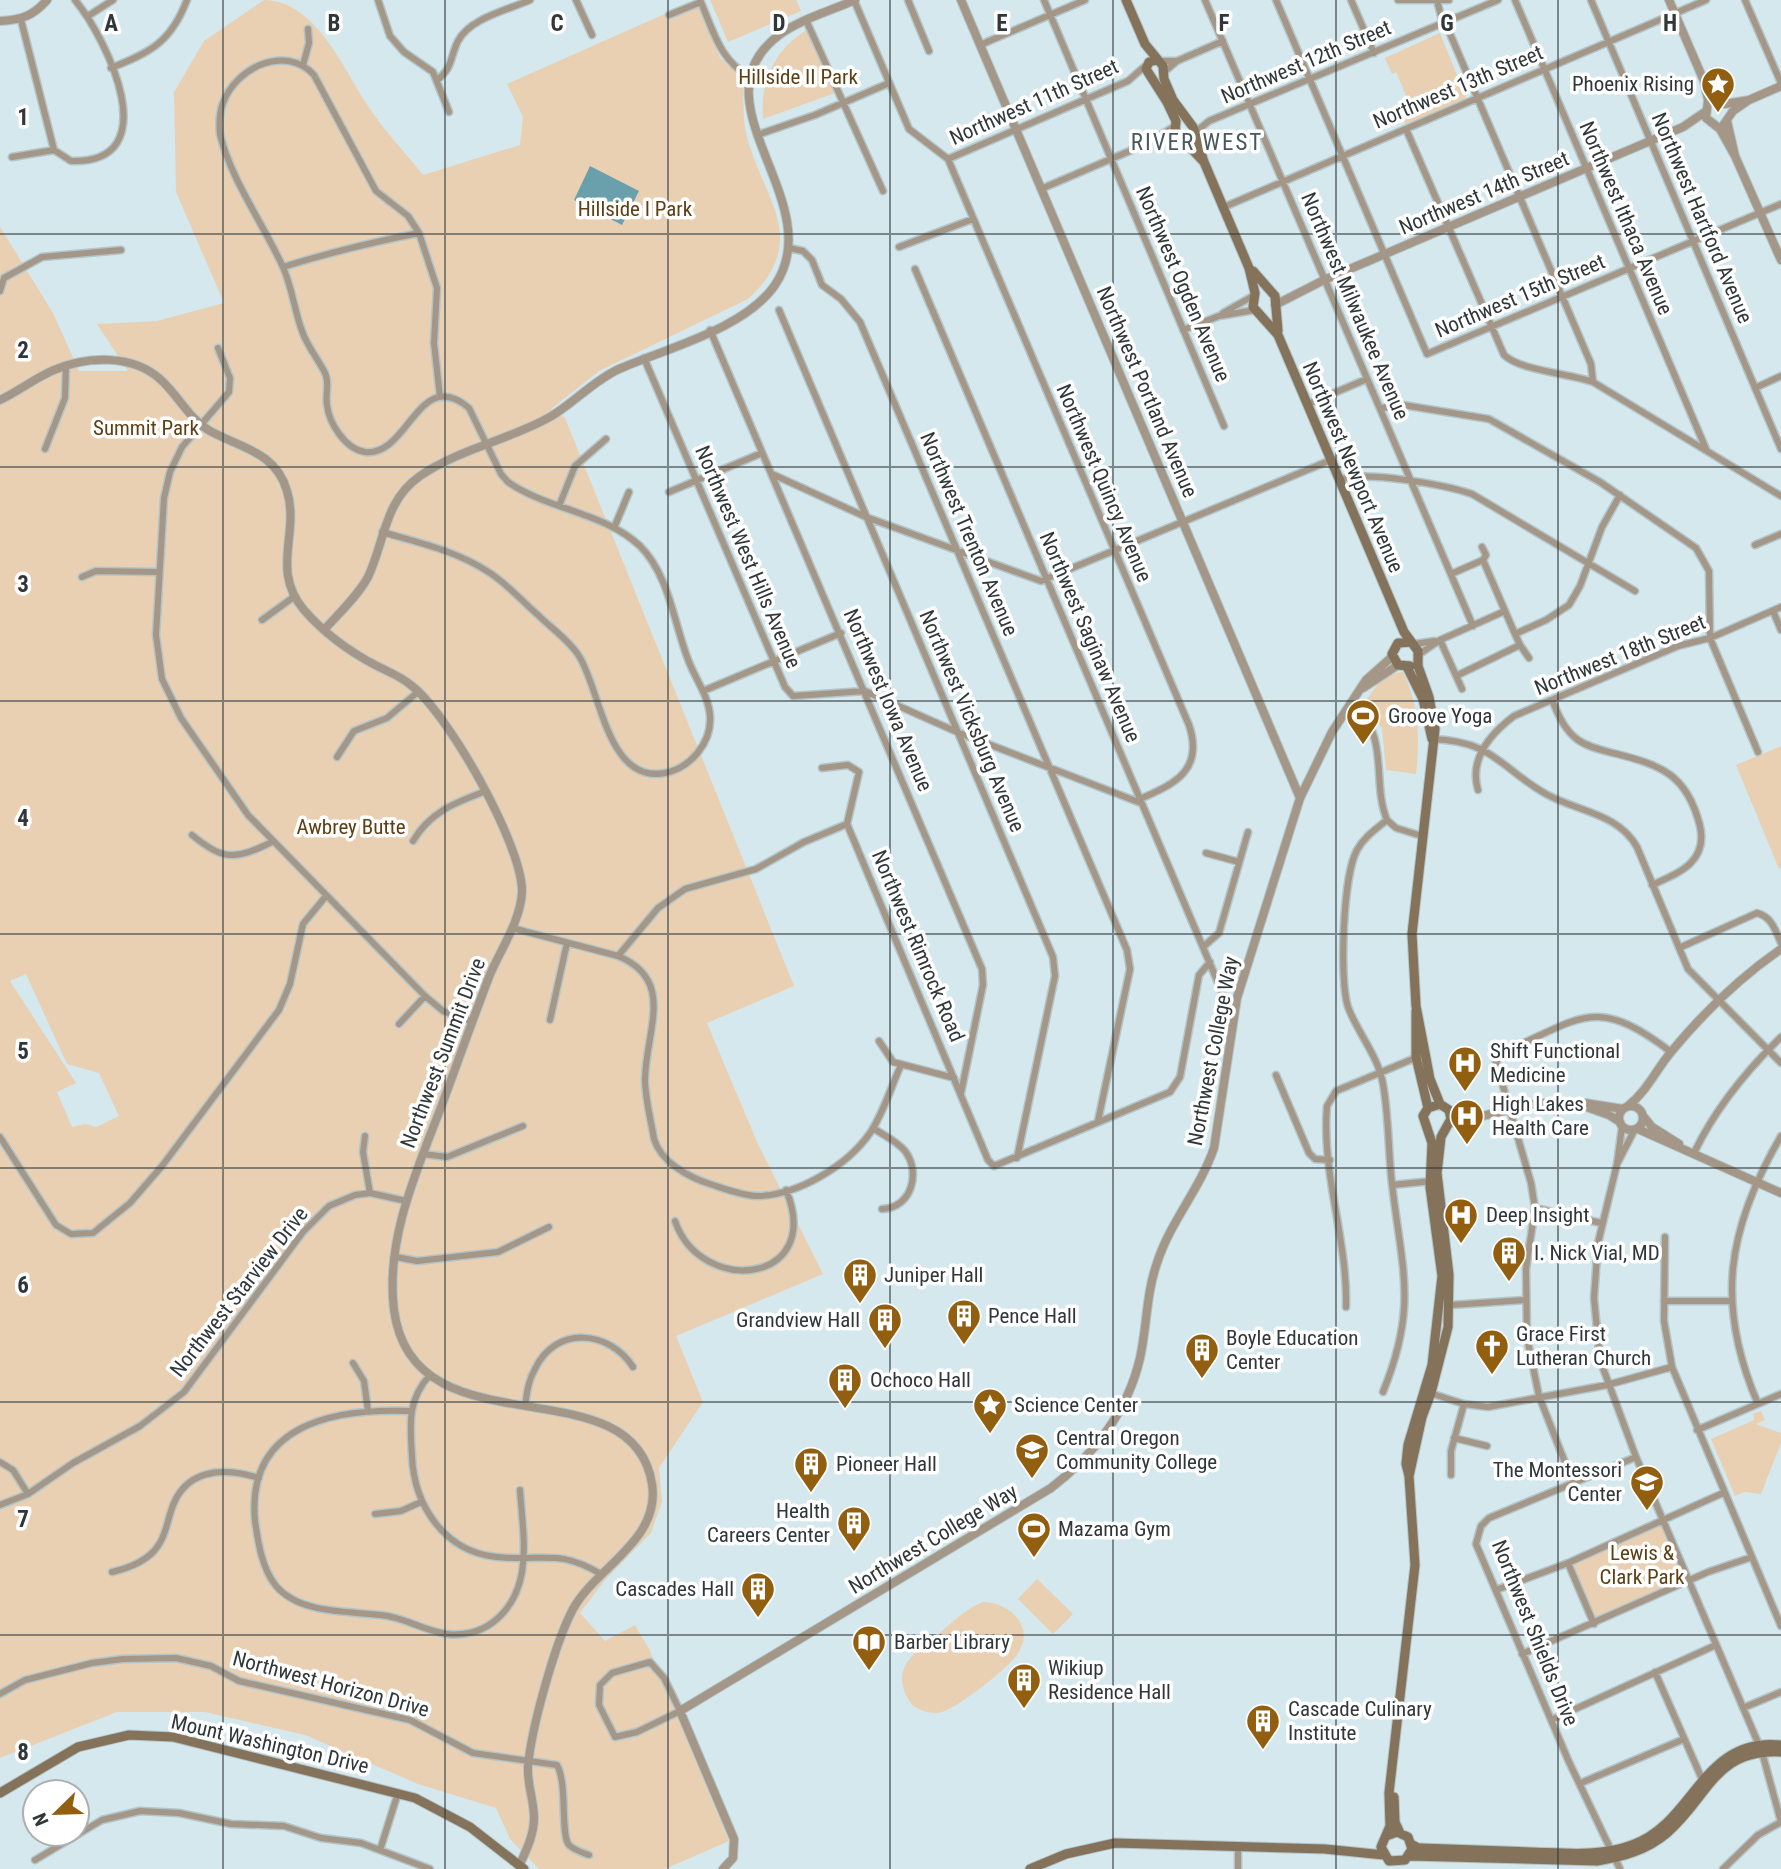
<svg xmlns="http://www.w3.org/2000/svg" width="1781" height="1869" viewBox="0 0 1781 1869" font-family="'Roboto Condensed',sans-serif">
	<rect width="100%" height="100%" fill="#d4e8ed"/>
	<path fill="#e9d0b3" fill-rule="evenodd" d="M264,0C314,0 343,67 366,103C382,128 404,151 423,175L520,145L523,117L507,84L696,0L720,58L743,78C744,96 742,119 747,137C763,199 812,240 748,299L599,371L551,409L565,418L794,986L707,1023L757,1142L823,1274L676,1336L703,1402L659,1468L662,1502L651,1533L605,1580L580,1613L605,1641L635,1625L650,1651L729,1841L665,1869H539L510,1839L496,1808L418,1784L305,1735L205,1712H117L0,1758V227L53,313L79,371H128L97,324L157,321L224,303L176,192L174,92L204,41ZM26,974L67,1064L99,1073L119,1116L96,1127L86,1124L72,1127L57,1092L76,1083L10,981Z
		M710,0H796L801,11L728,42Z
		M808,29L835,93L763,119C760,79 775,50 808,29Z
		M1440,33L1467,100L1405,124L1403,119L1390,126L1386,115L1410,105L1396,72L1392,74L1385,58Z
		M1403,672C1419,704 1420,739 1416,774L1386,770L1382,728L1364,705C1373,689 1383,674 1403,672Z
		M1781,746V868L1779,869L1736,765Z
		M1761,1411L1765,1420L1756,1424L1781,1433V1443L1761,1494L1744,1492L1735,1496L1711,1439L1754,1420L1753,1414Z
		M1662,1518L1689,1583L1594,1624L1568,1563Z
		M1037,1579L1073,1614L1053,1634L1018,1599Z
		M983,1602C1011,1602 1037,1629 1016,1656C1007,1669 957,1708 942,1712C931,1715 922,1711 912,1705C886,1668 916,1652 942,1631C955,1620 967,1608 983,1602Z"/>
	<path fill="#69a0ac" d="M590,166L639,191L622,225L574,200Z"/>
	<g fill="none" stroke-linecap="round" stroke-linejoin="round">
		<g stroke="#b3c5c9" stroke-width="9">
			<path id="minor" d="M378,0L390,36L404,52L433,72L449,112
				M576,0L592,35
				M700,0C713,30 720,62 751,77
				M854,0L909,129L948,159L1189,725C1204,770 1175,784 1140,799
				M908,0L929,51
				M1044,0L1224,426
				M1205,0L1473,626
				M1276,0L1427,354L1781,204
				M1351,0L1374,53
				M1398,0H1449
				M1515,0L1706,449
				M1591,0L1781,449
				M1745,0L1781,83
				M1437,1L1443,23
				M669,15L701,2
				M88,16L113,0
				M21,20L54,150L71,161C168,164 107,39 75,0
				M806,20L883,191
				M1445,22L1591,364L1593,382
				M980,45L1085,0
				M1159,61H1177L1164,72
				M1177,61L1223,41
				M303,65L309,43L308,29
				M111,68C151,52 171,42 187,0
				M437,80C453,68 450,57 458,41C470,18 508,10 530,0
				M1406,129L1504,355C1521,371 1568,373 1593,382L1781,496
				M1193,134L1209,121L1498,0
				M757,135L815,115L887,84
				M12,157L54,150
				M948,159L1128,81L1145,66
				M1041,189L1146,144L1175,126
				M1224,207L1706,0
				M899,247L973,219
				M789,248L803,251L812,260L822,285L841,299L860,322L1127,950L1130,969L1098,1121
				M283,267C328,253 373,242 419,233
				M915,269L1233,1018
				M0,291L4,278L42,257L121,250
				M779,310L1053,957L1055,976L1017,1158
				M1223,313L1253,296
				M710,330L982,969L983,985L961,1093
				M1183,330L1219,316L1255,310
				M218,348L230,378L229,392L182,447L170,472L164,498L156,635L162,679L181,718L248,815L425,996L443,1011L473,1022
				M644,358L785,687L793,696L865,691L957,732L1141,803
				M1755,388L1781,376
				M1308,404L1367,379
				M1380,409L1397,404L1489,419L1600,482L1696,548L1709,571L1710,638L1758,752
				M45,449L65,398L66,366
				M772,474L866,517L1041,581L1331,460
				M1340,480C1363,470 1446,485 1472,494L1635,591
				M669,492L762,453
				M559,506L575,466L606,439
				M614,528L629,492
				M382,532C420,543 457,551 490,573C507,584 522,601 538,615C551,628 569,640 579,656C601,691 607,784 665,773C690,768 712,743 710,716C709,697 696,680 689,662C674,625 670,576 640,546C604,512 548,510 508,482L501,474L469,408C418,365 409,457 365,452C345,449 329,423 327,405C325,394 330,384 325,373C318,359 307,346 302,331C294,309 292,286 282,265C262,222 232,181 220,135C219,124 219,113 223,103C236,67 286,44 314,75L376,191L408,216L419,233L437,288L434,343L440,397
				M1755,545L1781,534
				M1482,547L1486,555L1483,560L1505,611
				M1451,574L1483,560
				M82,577L96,571L158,572
				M1773,611L1781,630
				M262,620L295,596
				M1440,640L1462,689
				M1414,644L1435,641
				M1520,645L1529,658
				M1418,655L1440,640L1505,611L1515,634L1546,620L1569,605L1580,586L1602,527L1620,495
				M1456,676L1520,645L1515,634
				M703,691L841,633
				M1552,700C1558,714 1564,730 1578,740C1588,747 1601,750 1613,753C1661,765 1687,774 1700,826C1708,862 1679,873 1652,885
				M1351,705C1391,732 1371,782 1387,820L1396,828L1422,836
				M1432,739C1494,741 1500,768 1546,794C1578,812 1618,813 1637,847L1688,969L1781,1063
				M337,757L354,731L387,718L419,691
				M822,768L848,765L859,772L847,824L988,1160L994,1166L1170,1092L1180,1077L1199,975L1210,962
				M1478,790C1469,759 1490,734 1514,716L1678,646L1710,638L1781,607
				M192,835C224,861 235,860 272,842
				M413,841C431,811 455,803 486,791
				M1206,853L1239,862
				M512,928L618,956C676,980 646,1030 645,1079C645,1099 651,1120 654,1139C661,1162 688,1177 710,1184C725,1189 740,1195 756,1196C797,1196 847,1166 870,1133C883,1114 891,1087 901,1065
				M1203,947L1219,933L1248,832
				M1679,948L1757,913C1772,917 1775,930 1781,943
				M618,956L658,908L685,889L756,869L804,842L847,824
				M550,1020L567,943
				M399,1024L425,996
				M879,1041L893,1062L954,1078
				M1276,1075L1309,1153L1315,1159L1330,1160
				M1622,1127L1617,1164L1598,1243L1594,1298L1600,1360L1636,1457L1762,1752L1781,1822
				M873,1128C883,1135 897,1141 905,1151C921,1172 912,1208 882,1209
				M365,1136L363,1152L370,1193
				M0,1137L56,1225L71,1234L93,1233L130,1203L162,1166L279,1010L290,984L303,924L326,896
				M1694,1153C1715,1109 1746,1071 1781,1037
				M423,1154L447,1157L523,1126
				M1618,1162L1634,1131
				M1392,1185L1432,1181
				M1535,1208L1601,1223
				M675,1221C701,1297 825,1284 786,1190
				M1665,1237L1664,1321L1672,1367L1781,1626
				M396,1257L417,1261L498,1252L549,1227
				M1664,1301H1730
				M1451,1305L1525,1300
				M1346,1307C1348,1240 1321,1173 1327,1106L1336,1091L1420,1056
				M353,1363L364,1381L368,1411
				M430,1375C407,1400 410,1424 412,1456C414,1505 444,1552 497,1557C543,1562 557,1548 601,1574
				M1383,1392C1418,1306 1402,1271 1392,1184C1388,1151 1389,1117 1383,1084C1378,1055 1358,1034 1348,1007C1339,980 1343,875 1357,850C1364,837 1376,829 1387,820
				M1430,1393L1464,1404L1488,1407L1607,1385L1672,1367
				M1758,1404C1715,1304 1727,1229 1781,1136
				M525,1406C527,1393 528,1381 535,1369C556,1325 609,1330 633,1367
				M410,1411C334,1408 246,1424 255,1521C258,1542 262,1569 276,1586C300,1614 347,1611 381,1615C404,1617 424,1631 447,1634C462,1636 480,1632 492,1623C535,1591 523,1537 520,1490
				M1697,1430L1781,1394
				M1454,1438L1487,1446
				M0,1462L13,1470L28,1494
				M1451,1475V1451L1464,1404
				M1573,1483L1539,1396L1527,1338L1526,1269L1535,1208L1531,1183L1496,1062L1504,1052C1583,1017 1596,995 1671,1052
				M0,1505L28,1494L73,1463L140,1426L184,1392L303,1232L329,1206L355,1195L370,1193L406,1201
				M375,1514L401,1511L421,1502
				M1568,1563L1594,1624
				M112,1572C125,1569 140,1564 151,1554C164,1542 166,1527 171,1511C184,1468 223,1467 259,1478
				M1496,1590L1568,1563L1723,1493
				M1522,1654L1708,1572L1752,1557
				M650,1662L664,1678L680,1711L637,1732L615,1737L599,1705L600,1685L612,1673Z
				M1655,1672L1702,1779
				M0,1694L25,1680L92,1663L123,1659L176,1658L211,1666L239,1681L410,1720L473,1753L557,1765C568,1785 560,1835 569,1845C574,1850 583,1853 589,1855
				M1743,1708L1781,1692
				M1551,1720L1716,1645
				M1581,1783L1684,1739
				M380,1850L398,1793
				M35,1860L102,1820L140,1811L179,1813L231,1824L284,1826L321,1838L361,1843L430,1869
				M1238,1869V1846
				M1620,1869L1569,1762L1476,1544L1481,1526L1489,1518L1636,1457
				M1723,1869L1758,1835L1781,1822"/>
		</g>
		<g stroke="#b3c5c9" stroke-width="10">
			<path id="tertiary" d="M961,0L1300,798
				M1669,0L1704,81L1708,100L1706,118L1720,129L1735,156
				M0,21C21,20 33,16 47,0
				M1704,81L1719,101
				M1725,104L1749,100L1781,86
				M1727,121L1735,156L1781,260
				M1724,124L1733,111L1749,100
				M1275,305L1324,280L1683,127L1705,112
				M0,400C19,391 35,378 54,370C87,356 132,354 160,379C179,396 188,418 210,431C241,448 276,452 287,491C300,533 270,570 304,610C324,633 350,652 377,666C389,672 402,677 412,686C449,715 522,845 522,891C521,921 500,950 489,977C473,1019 458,1061 443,1102C418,1168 385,1238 394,1310C413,1456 633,1361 652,1484C661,1540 596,1567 573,1609C555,1643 531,1729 528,1767C527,1784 534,1800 534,1818C534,1835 526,1851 519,1866
				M324,630C339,613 357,597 368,577C385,541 384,501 420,476C459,449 509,440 550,417C574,403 593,381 619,369C667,348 745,329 775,285C831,202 690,102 779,35C801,19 830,11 855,0
				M1363,688L1398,665
				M1578,1104L1609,1115L1620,1122
				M1619 1118a12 12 0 1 1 24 0a12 12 0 1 1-24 0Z
				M1628,1106C1647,1091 1656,1070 1671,1052C1704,1012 1739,978 1781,949
				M1449,1110L1477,1114
				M1644,1117L1652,1127L1679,1144
				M1451,1123L1540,1103H1585L1623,1109
				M1638,1129L1781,1193
				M723,1869L733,1858L734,1839L680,1711L1051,1488C1093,1456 1128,1411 1140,1358C1147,1327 1146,1294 1157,1263C1170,1222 1200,1189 1214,1148L1237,998L1300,798L1332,732L1366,680L1393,656"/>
		</g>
		<g stroke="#b3c5c9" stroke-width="11">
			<path id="secondary" d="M1126,0L1145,44L1163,66L1164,79L1173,100L1193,127L1204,162L1249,268L1255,293L1253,307L1278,335L1404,632L1418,651V666L1429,697L1435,729L1412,934L1416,1006L1430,1079L1440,1104
				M1157,60L1149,62L1146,69L1167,102L1176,121L1175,132L1182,139L1193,134
				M1182,139L1204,162
				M1253,271L1275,296L1278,331
				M1410,666L1398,665L1392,654L1398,643L1411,642
				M1407,667L1423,699L1432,739
				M1416,1011V1057L1428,1108
				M0,1793L78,1747L129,1735L173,1737L415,1798L470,1827L524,1869
				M1394,1797L1395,1822L1400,1833
				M1386,1836L1397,1832L1408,1837L1412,1849L1405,1860L1389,1861L1381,1847L1390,1826L1389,1793L1415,1565L1409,1476L1406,1464L1408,1445L1432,1365L1442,1276L1430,1187L1432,1143L1423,1116L1428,1108L1440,1104L1449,1110L1451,1119L1441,1137L1437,1173L1449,1275L1448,1327L1431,1393L1422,1417L1409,1476
				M1411,1844L1418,1848C1456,1849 1494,1851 1531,1852C1564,1853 1600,1857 1632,1845C1695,1823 1701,1737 1781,1745
				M1409,1856L1597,1861C1623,1857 1647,1850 1667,1833C1709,1797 1714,1749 1781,1752
				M1030,1869L1066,1854L1115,1843L1325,1849L1384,1855"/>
		</g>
		<use href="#minor" stroke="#a49787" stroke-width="6"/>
		<use href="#tertiary" stroke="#a49787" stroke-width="8"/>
		<use href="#secondary" stroke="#85725b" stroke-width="9"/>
	</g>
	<path fill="none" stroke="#2f3738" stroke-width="2" stroke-opacity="0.55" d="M223,0V1869M445,0V1869M668,0V1869M890,0V1869M1113,0V1869M1336,0V1869M1558,0V1869M0,234H1781M0,467H1781M0,701H1781M0,934H1781M0,1168H1781M0,1402H1781M0,1635H1781"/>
	<defs>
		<g id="sight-pin" transform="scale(1.75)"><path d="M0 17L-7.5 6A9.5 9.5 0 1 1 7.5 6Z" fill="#925f10" stroke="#fff"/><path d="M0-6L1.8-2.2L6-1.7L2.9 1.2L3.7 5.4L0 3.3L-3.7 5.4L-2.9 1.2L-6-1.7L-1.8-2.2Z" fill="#fff"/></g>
		<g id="stadium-pin" transform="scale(1.75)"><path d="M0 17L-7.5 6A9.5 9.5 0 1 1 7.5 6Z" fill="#925f10" stroke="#fff"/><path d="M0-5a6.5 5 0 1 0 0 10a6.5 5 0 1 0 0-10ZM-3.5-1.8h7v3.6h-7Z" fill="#fff"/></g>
		<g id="hospital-pin" transform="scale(1.75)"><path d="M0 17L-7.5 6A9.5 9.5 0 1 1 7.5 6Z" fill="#925f10" stroke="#fff"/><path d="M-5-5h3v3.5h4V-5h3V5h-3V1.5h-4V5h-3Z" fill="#fff"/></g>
		<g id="building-pin" transform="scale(1.75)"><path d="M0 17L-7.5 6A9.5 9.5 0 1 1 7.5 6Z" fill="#925f10" stroke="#fff"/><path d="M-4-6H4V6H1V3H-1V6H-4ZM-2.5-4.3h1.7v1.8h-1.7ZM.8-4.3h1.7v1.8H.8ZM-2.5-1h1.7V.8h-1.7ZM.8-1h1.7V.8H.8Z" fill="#fff"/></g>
		<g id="church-pin" transform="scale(1.75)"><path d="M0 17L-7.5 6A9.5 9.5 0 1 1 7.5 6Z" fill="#925f10" stroke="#fff"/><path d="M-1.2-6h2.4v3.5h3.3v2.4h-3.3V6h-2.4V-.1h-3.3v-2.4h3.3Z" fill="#fff"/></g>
		<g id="university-pin" transform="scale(1.75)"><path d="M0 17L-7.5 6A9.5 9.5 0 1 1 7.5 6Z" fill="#925f10" stroke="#fff"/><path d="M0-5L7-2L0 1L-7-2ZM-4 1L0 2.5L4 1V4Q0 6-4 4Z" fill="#fff"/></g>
		<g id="school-pin" transform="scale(1.75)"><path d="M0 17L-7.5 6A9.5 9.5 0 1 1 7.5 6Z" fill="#925f10" stroke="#fff"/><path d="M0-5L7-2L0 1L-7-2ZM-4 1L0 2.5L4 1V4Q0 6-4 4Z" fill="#fff"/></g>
		<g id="library-pin" transform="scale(1.75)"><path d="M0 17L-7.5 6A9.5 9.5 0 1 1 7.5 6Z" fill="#925f10" stroke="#fff"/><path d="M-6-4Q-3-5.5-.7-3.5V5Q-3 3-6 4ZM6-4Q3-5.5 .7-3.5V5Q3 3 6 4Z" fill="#fff"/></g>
	</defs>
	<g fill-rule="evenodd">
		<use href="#sight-pin" x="1718" y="84"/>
		<use href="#stadium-pin" x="1363" y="716"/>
		<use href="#hospital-pin" x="1465" y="1063"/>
		<use href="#hospital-pin" x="1467" y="1116"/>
		<use href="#hospital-pin" x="1461" y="1215"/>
		<use href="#building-pin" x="1509" y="1253"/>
		<use href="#building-pin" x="860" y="1275"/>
		<use href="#building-pin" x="964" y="1316"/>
		<use href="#building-pin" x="885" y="1320"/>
		<use href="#church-pin" x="1492" y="1346"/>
		<use href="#building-pin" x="1202" y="1350"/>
		<use href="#building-pin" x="845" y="1380"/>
		<use href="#sight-pin" x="990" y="1405"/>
		<use href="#university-pin" x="1032" y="1450"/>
		<use href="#building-pin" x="811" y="1464"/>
		<use href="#school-pin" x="1647" y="1482"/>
		<use href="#building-pin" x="854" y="1523"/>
		<use href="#stadium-pin" x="1034" y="1529"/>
		<use href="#building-pin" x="758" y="1589"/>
		<use href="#library-pin" x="869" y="1642"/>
		<use href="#building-pin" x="1024" y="1680"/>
		<use href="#building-pin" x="1263" y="1721"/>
	</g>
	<g text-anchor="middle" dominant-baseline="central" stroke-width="7" stroke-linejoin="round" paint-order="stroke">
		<g font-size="21" fill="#2f3738" stroke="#fff">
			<text transform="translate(1306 62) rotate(-23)">Northwest 12th Street</text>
			<text transform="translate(1458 87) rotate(-23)">Northwest 13th Street</text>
			<text transform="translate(1034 102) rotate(-24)">Northwest 11th Street</text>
			<text transform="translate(1484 193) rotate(-23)">Northwest 14th Street</text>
			<text transform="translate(1626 218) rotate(67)">Northwest Ithaca Avenue</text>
			<text transform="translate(1702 218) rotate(67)">Northwest Hartford Avenue</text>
			<text transform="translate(1183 284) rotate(67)">Northwest Ogden Avenue</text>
			<text transform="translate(1520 296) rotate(-23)">Northwest 15th Street</text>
			<text transform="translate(1355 306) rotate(67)">Northwest Milwaukee Avenue</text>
			<text transform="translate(1147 392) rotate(67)">Northwest Portland Avenue</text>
			<text transform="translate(1353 467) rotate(67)">Northwest Newport Avenue</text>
			<text transform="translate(1104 483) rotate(67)">Northwest Quincy Avenue</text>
			<text transform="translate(969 534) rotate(67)">Northwest Trenton Avenue</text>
			<text transform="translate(748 557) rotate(67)">Northwest West Hills Avenue</text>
			<text transform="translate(1090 637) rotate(67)">Northwest Saginaw Avenue</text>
			<text transform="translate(1620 655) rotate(-22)">Northwest 18th Street</text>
			<text transform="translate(888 700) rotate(67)">Northwest Iowa Avenue</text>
			<text transform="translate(972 721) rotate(67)">Northwest Vicksburg Avenue</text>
			<text transform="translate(918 946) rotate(67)">Northwest Rimrock Road</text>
			<text transform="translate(1213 1051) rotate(-79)">Northwest College Way</text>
			<text transform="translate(443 1053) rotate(-69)">Northwest Summit Drive</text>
			<text transform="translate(239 1292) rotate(-52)">Northwest Starview Drive</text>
			<text transform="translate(933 1539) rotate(-31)">Northwest College Way</text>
			<text transform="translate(1535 1633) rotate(68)">Northwest Shields Drive</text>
			<text transform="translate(331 1684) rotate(15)">Northwest Horizon Drive</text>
			<text transform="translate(270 1744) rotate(13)">Mount Washington Drive</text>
		</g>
		<g font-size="21" fill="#5e3f13" stroke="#fff">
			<text x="798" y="77">Hillside II Park</text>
			<text x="635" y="209">Hillside I Park</text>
			<text x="146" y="428">Summit Park</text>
			<text x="351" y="827">Awbrey Butte</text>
			<text x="1642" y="1553">Lewis &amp;<tspan x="1642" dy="24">Clark Park</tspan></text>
		</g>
		<g font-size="21" fill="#2f3738" stroke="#fff" text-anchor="start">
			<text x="1694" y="84" text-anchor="end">Phoenix Rising</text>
			<text x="1388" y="716">Groove Yoga</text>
			<text x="1490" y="1051">Shift Functional<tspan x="1490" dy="24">Medicine</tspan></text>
			<text x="1492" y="1104">High Lakes<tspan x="1492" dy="24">Health Care</tspan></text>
			<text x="1486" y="1215">Deep Insight</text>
			<text x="1534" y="1253">I. Nick Vial, MD</text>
			<text x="884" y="1275">Juniper Hall</text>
			<text x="988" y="1316">Pence Hall</text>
			<text x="860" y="1320" text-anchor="end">Grandview Hall</text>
			<text x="1516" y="1334">Grace First<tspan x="1516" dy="24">Lutheran Church</tspan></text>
			<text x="1226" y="1338">Boyle Education<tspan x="1226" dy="24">Center</tspan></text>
			<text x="870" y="1380">Ochoco Hall</text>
			<text x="1014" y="1405">Science Center</text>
			<text x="1056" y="1438">Central Oregon<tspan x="1056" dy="24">Community College</tspan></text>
			<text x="836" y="1464">Pioneer Hall</text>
			<text x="1622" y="1470" text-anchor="end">The Montessori<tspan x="1622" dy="24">Center</tspan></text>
			<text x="830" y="1511" text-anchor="end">Health<tspan x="830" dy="24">Careers Center</tspan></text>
			<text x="1058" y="1529">Mazama Gym</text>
			<text x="734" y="1589" text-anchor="end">Cascades Hall</text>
			<text x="894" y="1642">Barber Library</text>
			<text x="1048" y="1668">Wikiup<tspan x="1048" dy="24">Residence Hall</tspan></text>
			<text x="1288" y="1709">Cascade Culinary<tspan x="1288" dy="24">Institute</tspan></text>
		</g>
		<g font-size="23" letter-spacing="2" fill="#48595d" stroke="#fff">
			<text x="1197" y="142">RIVER WEST</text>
		</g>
	</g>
	<g font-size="23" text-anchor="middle" font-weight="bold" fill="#2f3738" stroke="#fff" stroke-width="7" stroke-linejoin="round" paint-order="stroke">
		<text x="111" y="31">A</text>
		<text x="334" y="31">B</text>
		<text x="557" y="31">C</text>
		<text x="779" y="31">D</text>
		<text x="1002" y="31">E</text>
		<text x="1224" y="31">F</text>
		<text x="1447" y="31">G</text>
		<text x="1670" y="31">H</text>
		<text x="23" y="125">1</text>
		<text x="23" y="358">2</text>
		<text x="23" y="592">3</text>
		<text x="23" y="826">4</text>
		<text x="23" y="1059">5</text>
		<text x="23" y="1293">6</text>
		<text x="23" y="1527">7</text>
		<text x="23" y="1760">8</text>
	</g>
	<g transform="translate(56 1813) rotate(247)"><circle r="33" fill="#ffffff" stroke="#acafaf" stroke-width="2"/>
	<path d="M0-5L12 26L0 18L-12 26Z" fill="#925f10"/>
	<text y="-10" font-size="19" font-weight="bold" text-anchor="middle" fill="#2f3738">N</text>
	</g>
</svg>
